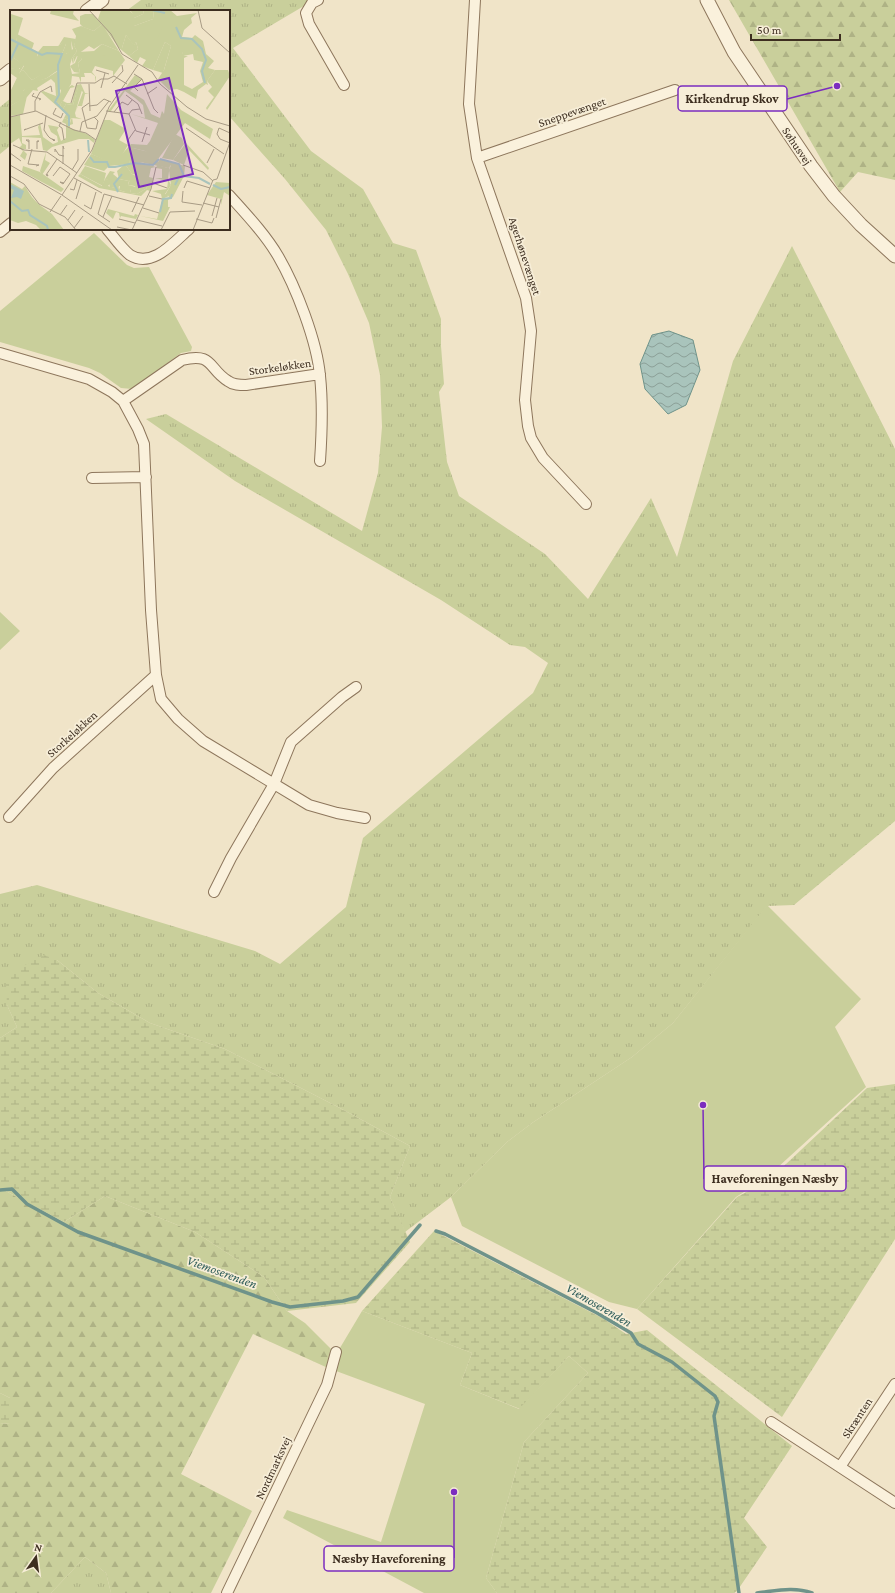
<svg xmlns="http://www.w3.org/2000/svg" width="895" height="1593" viewBox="0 0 895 1593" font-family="'Crimson Pro',serif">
	<defs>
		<pattern id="grass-tufts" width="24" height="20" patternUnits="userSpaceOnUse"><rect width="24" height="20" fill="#c9cf9b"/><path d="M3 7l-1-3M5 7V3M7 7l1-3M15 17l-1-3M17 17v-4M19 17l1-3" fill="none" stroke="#aeb285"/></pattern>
		<pattern id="forest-firs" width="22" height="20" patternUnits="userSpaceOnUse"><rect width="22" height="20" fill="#c9cf9b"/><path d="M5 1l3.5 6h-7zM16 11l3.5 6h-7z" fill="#aeb285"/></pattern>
		<pattern id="wetland-marsh" width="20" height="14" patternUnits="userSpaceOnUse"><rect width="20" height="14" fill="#c9cf9b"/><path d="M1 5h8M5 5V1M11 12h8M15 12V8" fill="none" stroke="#aeb285"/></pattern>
		<pattern id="water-waves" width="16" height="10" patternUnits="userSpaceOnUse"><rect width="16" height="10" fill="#a9c4bc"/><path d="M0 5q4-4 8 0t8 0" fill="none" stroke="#8ba098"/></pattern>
	</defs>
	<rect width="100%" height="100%" fill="#f0e4c8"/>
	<path fill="url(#grass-tufts)" d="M141,0H314L233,48L311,151L363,189L393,243L416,250L441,319V346L444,384L439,392L447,462L459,496L545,554L588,599L651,498L677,557L733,361L792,246L895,449V821L794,905L767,906L673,1023L632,1057L532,1123L507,1142L451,1197L405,1232L390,1197L410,1146L338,1107L225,1049L150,1023L98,993L57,960L7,1005L17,1027L0,1038V894L37,885L255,951L280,964L346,907L363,838L533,693L548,663L525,647L510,645L441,600L235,481L146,419L166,414L362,531L378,473L382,427L380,375L369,323L348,274L326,230L285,179L229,116V11H126Z
		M11,98V145L0,154V107Z
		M85,1557L106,1573L111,1593H51Z"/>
	<path fill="url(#forest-firs)" d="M729,0H895V180L858,172L840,192Z
		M0,1188L64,1222L105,1196L195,1232L264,1277L287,1311L305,1323L332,1350L328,1368L253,1334L181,1474L252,1511L211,1593H111L106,1573L85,1557L51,1593H0V1423L10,1424V1398L0,1393Z"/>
	<path fill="url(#wetland-marsh)" d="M44,955L57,960L98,993L150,1023L225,1049L338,1107L410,1146L390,1197L410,1242L356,1303L287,1311L264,1277L195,1232L105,1196L64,1222L0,1188V1038L17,1027L7,1005L6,983L17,969Z
		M895,1084V1239L782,1417L637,1309L737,1197L769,1180L867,1088Z
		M434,1231L604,1319L626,1334L647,1330L792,1446L744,1518L767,1547L737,1591L734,1593H497L486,1578L524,1442L588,1373L569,1356L520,1409L460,1385L472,1353L362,1311Z
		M0,1393L10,1398V1424L0,1423Z"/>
	<path fill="#c9cf9b" d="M94,233L127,265L134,268L149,267L192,347L191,351L181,353L132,389L121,388L100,373L89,368L0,342V311Z
		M0,612L20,631L0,650Z
		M767,905L861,999L835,1027L866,1087L766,1178L736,1197L637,1309L609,1302L462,1226L451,1197L507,1142L532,1123L632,1057L673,1023Z
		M362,1311L472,1353L460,1385L519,1409L569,1356L588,1373L524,1442L486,1578L497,1593H424L283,1518L287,1510L381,1542L425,1404L328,1368Z"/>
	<path fill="url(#water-waves)" stroke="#6f938a" d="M669,331L693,340L700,370L686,405L668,414L645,389L640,364L652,335Z"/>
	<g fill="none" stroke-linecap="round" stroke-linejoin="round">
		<path stroke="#6f938a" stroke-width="3.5" d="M0,1190L12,1189L27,1204L78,1232L272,1302L290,1307L343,1301L358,1297L420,1225
			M436,1231L445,1234L597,1313L631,1333L638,1344L672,1362L715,1396L718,1402L714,1416L739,1593
			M757,1593C775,1591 794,1586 812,1593"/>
		<g stroke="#8d765c" stroke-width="12">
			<path id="minor" d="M318,0L312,3L306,13L309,24L344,85
				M475,0L469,104L477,158L526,298L531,331L525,400L528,426L531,438L543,458L586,504
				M477,158L675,90
				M229,195C246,214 265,234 278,256C296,287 317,341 320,376C323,404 322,432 320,461
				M107,229C114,237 121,248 130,255C152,269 174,242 189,229
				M0,232L11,223
				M0,353L89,379L112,392L123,401L138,429L144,444L151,610L156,675L161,699L178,719L203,741L309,805L337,813L365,818
				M123,401L182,360C214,352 208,369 228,381C233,385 240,385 246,385L320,374
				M92,478L146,477
				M9,817L53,768L156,675
				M214,892L231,858L274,784L291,742L342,697L356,687
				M771,1422L895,1503
				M840,1467L895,1384
				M227,1593L327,1385L336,1352"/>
		</g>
		<g stroke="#8d765c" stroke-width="15">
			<path id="tertiary" d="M707,0L734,52L811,166L834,196L861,225L895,256
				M87,11L102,0
				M0,79L11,70"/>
		</g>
		<use href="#minor" stroke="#faf1dc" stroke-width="10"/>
		<use href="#tertiary" stroke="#faf1dc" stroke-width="13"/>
	</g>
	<g text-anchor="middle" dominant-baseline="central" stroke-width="3.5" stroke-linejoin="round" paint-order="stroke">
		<g font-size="12" fill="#3d2e20" stroke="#f7eed8">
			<text transform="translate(572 112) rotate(-19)">Sneppevænget</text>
			<text transform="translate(797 146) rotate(56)">Søhusvej</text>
			<text transform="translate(525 256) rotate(72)">Agerhønevænget</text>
			<text transform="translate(280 367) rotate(-8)">Storkeløkken</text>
			<text transform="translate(72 734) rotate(-42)">Storkeløkken</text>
			<text transform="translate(857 1418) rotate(-57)">Skrænten</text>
			<text transform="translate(273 1468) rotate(-65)">Nordmarksvej</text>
		</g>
		<g font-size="13" font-style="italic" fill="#2f5d5a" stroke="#f7eed8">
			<text transform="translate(222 1272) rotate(20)">Viemoserenden</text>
			<text transform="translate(599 1305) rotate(30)">Viemoserenden</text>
		</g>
	</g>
	<g transform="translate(10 10)">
		<rect width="220" height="220" fill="#f0e4c8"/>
		<path d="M41,0H64L63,4L69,11L40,4ZM134,0H144L143,9L124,16V8L133,4ZM75,4H83L92,14L84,21L73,17L70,14V6ZM7,24L24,33L22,39L28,42L27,46L36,49H50L56,34V44L63,39L61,31H56L49,35L54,27L66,29L64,36L67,41L62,48L60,55L62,64L70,63L68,53L72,49L67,46L63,54L64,47L68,42L84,41L92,34L109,41L115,50L103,66V61L85,56L82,62L86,67L85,73V66L81,63H74L75,67H71V73L69,67L62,66L61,74L48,94L46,92L51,83V79L46,87L39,86L33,81L46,86L45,73L41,69L27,78L28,81L23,80L17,87L0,96V93L23,72L37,68L48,61L35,63L22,70L13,60L0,84L7,68L0,63V59L9,57V64L14,56L4,48ZM116,25L124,35L126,32L128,39L119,46L109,38H112ZM185,25L193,31L196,44L204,51L198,58L205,60L197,71L198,75L196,74L188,80L186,89L174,82V75L182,79L193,72L190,61L193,52L184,50L183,44L173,46L172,42V27L182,28ZM155,32L161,36L153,63L143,60ZM125,65L132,69L120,81L134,90L141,104L150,108L152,101L154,104L157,84L171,100L203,119L200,129L175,113L148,149L135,141L123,138L119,154L99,156L94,161L74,155L81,144L99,151L112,144L121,134L137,135L140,131L148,113L121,104L135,108L133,95L125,88L115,81L101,101H98ZM71,74L75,83H79L75,84L72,96H68L65,103L73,82L68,78L63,95L56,94L53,99L50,95L59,78L62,75L65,77L60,78L53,91L57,93H62L66,75ZM100,161L105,162L103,164L109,169L119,171L118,175L126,177L134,173L137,178L127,184L120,183L121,179L115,182L109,180L110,176L105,178L100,177L98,170L95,169ZM0,172L12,179L15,176L24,191L42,204L54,220H31L26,215L16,211L8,213L0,210ZM206,172L220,173V186L214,182L211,195V189L197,185Z" fill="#c9cf9b"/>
		<path d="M91,0H119L123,4L120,0H134L133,4L124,8V16L143,9L144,0H160L167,6L187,3L181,8L182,13L174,20L172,27V42L174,46H178L174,48V82L167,79L159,80L148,69L154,60L161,36L155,32L143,60L132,56L136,50L130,47L127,53L119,46L128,39L126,32L124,36L116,25L112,38H109L88,9ZM1,4L13,8L6,31L12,34L4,48L14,55L9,64L13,60L22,70L40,59L48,60L37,68L23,73L22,78L14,80L11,85L0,93L1,80L9,64L4,65L10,58L0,59ZM92,14L109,41L92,34L84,39L79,36L64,47L62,54V48L67,41L64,36L66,26L62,19L71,16L84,21ZM57,29L61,31L62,41L56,44V34L50,49H27L28,42L33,36H48ZM205,60H218L220,66L197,100L196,98L204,87L198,81L202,77L197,71ZM48,74L51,84L46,92L48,94L54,80L62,75L50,95L53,99L56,94L63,95L68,77L72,80L65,103L66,107L72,109L61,108L59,116V110L54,108L56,104L31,82L33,81L46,87ZM17,86L13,104L0,106V96ZM130,152L146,157L141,158L139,167L143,168L140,181L137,180L131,186L89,178L68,166L70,164L92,176L95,169L103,170L98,176L105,178V174L108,171L109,180L115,182L117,177L121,179L120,183L127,184L137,178L134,174L127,181L125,176L118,175L120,169L127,165L122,164L115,154ZM13,156L30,162L54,179L51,182L30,171L12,161ZM18,183L33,199L32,200L19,189L9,190ZM153,188H158V197H160L153,211L130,206L147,209Z" fill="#c9cf9b"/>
		<path d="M89 50a5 5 0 1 1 10 0a5 5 0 1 1-10 0ZM68,45L72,49L68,53L70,63L64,62L60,56L65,53ZM176,133L199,158L198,160L179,140L174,155L163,150ZM123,138L147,144L148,152L150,149L175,156L174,166L163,187L158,190L159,186L155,185L161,175L159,160L161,155L158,158L130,152L119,154L121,140ZM115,154L122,164L128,167L119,171L109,169L107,161Z" fill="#c9cf9b"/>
		<path d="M143,7L153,16L148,27L142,29L137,25L144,13ZM10,105L12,126L30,125L28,117L30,113L33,127L43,134L48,132L47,126L41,122L38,115L49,117L47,120L51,131L56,128V114L52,112L54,108L59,110V116L62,107L63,114L60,115V118L77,124L85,130L84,133L79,129H69L42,137L37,141L33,140L31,128L12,127V133L16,135V139H12L17,144L15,150L10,146L13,141L9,138L12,135L9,128L0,134V107ZM94,110H100L116,119L109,130L118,135L106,155L81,144ZM165,124L172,128L174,134L163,150L152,148ZM36,142L35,150L40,153L32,165L30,161ZM160,154L158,169L161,175L155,184L159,186L152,189L151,184L142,181L157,179L158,171L145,168H152V159L146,158L147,155L158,158ZM75,156L96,163L93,176L70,164ZM98,199L124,206L125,204L128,205L126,209L111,206L110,208L109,203L106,202L103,209L96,203Z" fill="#c9cf9b"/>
		<path d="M0,174L14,181L11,189L7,187L1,188L4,180L0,178Z" fill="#a9c4bc"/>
		<path fill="none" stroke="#a9c4bc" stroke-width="2" d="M142,0L155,3M166,17L171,28L182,29L192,39L196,50L192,61L195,73M0,29L32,45L37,43L52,44L48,55L49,85L45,92L59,106V116M0,51L8,34M78,130L79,142M80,147L84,152H97L99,157H105L124,153L143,155L149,149M150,149L169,154L174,166L189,168L200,174M165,175L169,167L174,166M203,175L211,179L220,177M108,182L104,174L112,164M0,191L12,201L18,200L20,205L37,216L38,220M150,202L153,189L161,188L162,184"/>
		<path fill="none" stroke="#a89b85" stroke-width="1" d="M79,0L101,24L112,44L142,62L150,74L177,97L196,109L220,116M188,0L192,18L220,43M86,60L99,64M124,64L132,69L144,99L148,103M102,73L113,61L112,55M79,74L80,101M91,78L95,63M128,81L124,77L132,69M24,83L22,86L31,89L29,90M137,84L147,77M116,85L128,94L132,104M61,93L67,73H85L91,69H98L104,66L117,74M79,93L72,98L77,118L86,119L88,111L84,107M79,96L87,95L94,89L101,92M46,98L43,104L51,108L53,103M25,101V91L30,82L41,76L42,82M96,101L119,104L126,121L140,125M104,102L112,92L118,95L122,90M119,104L122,100L130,99M36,105L34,120L38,126L40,128L42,129L44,131L45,130L42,129M0,107L26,101L64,120L76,123L86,130M51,112L49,116L52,118L54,130M176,118L214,144M16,119L14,120L33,113M70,121L72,112L87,106L99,91M220,123L209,118L207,124L210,129L220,133M118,130L125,120M19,132L16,130H19V139M132,132L137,117M3,135L14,140L37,142L67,163M22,139L18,154L29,155L26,156M27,139V131H29L27,132M45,142V139L49,145L54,146M0,143L11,151M197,153L204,139M53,154V136L54,139M0,155L52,185L102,220M173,155L193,162L203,171M62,160L68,150V139M37,164L38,166L36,165L45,152L47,149M0,166L14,174L29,194L55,207L66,220M43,166L50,157L60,164L53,174L50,172L54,173M64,168L92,183M143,173L157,178M174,178L177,171L200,178M60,179L64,180L67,170M173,181L172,192L192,195M52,185L82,140L99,97L128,55M139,186L152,189M66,189L71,173M193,193L209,197M74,195L81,199L86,182M133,198L149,203M40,202L51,186M122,202L129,187M50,205L57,195M202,206L207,188M93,207L102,186M206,208L211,189M109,209L125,213M186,209L202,213L204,208M58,210L65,200M127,210L152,216M100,212L88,204L94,184L134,195M107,217L122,220M64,218L73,206M122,220L141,179L146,157M151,220L160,202L185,201M183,220L203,170L207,169L220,132"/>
		<path fill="#7b2cbf" fill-opacity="0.15" stroke="#7b2cbf" stroke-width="2" d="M159,68L183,164L129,177L106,81Z"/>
		<rect width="220" height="220" fill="none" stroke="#3d2e20" stroke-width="2"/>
	</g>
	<path fill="none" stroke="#7b2cbf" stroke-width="1.5" d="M837 86L787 99M703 1105L704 1179M454 1492L454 1558"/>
	<g fill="#7b2cbf" stroke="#f7eed8" stroke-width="1.5">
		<circle cx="837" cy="86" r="4"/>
		<circle cx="703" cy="1105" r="4"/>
		<circle cx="454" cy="1492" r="4"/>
	</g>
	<g fill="#f7eed8" stroke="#7b2cbf" stroke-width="1.5">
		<rect x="678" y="86" width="109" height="25" rx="4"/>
		<rect x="704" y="1166" width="142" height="25" rx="4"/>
		<rect x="324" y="1546" width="130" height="25" rx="4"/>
	</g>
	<g font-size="13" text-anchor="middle" font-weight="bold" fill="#3d2e20">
		<text x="732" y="103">Kirkendrup Skov</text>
		<text x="775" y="1183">Haveforeningen Næsby</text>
		<text x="389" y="1563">Næsby Haveforening</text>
	</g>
	<g transform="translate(36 1557) rotate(14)" stroke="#f7eed8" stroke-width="3" paint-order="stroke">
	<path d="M0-3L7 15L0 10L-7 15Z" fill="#3d2e20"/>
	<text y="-6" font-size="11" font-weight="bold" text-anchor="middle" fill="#3d2e20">N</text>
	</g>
	<path d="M751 34v6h89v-6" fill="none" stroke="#3d2e20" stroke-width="2"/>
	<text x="757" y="34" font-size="12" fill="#3d2e20" stroke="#f7eed8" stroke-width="3" paint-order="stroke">50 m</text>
</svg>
